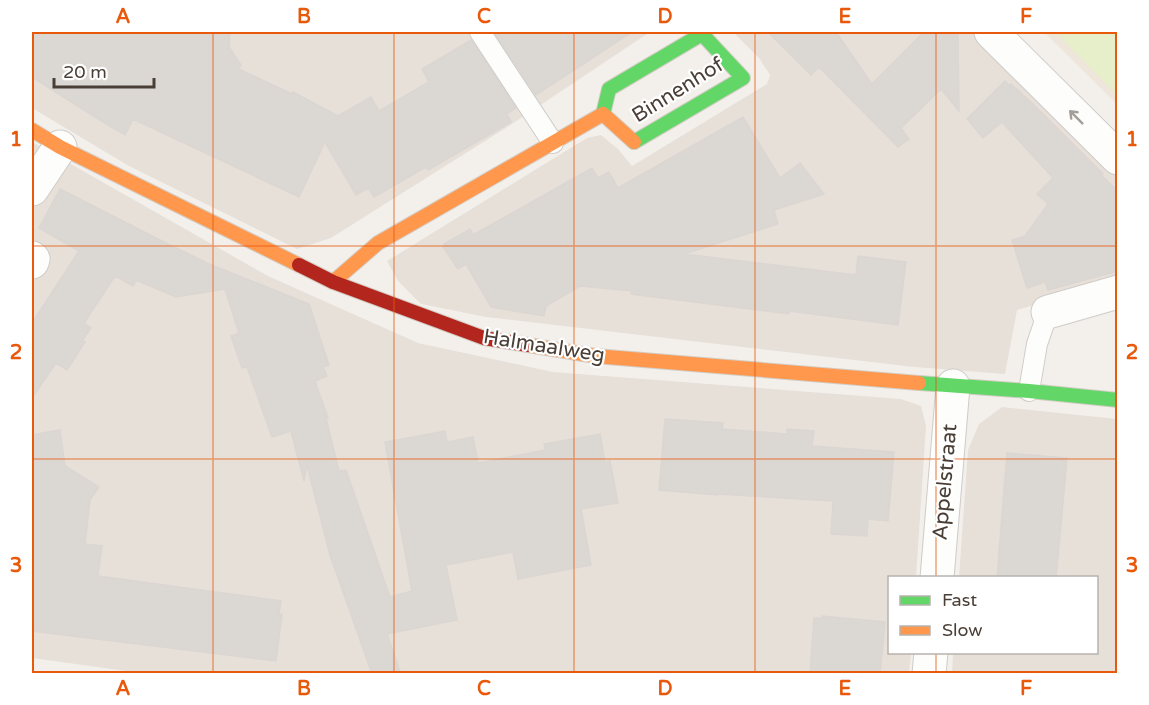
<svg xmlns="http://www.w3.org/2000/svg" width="1149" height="705" viewBox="0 0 1149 705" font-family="'Varela Round',sans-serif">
	<rect width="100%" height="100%" fill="#f3f0ec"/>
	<path fill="#e7e0d9" d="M32,32H650L512,124L331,238L297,249L129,166L32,108Z
		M733,32H975L1117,175V280L1034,304V305L1017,310L1005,374L914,367L486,317L421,304L398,281L387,261L587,138L601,135L618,149L632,166L767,84L770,75L759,58Z
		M32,142L268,276L418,343L553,372L901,399L921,406L926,426L916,577L890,578V652L911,653L909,673L148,674L32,658Z
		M1002,407L1117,419V673L952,674L953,653L1096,652V578L959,577L968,450L979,424Z"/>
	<path fill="#eee5db" d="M1044,32H1117V104Z"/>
	<path fill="#e7eeca" d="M1055,32H1117V95Z"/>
	<path fill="#dbd7d2" stroke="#dbd6d2" stroke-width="1.5" d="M32,32H230L229,47L241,65L239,69L292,94L293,92L338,116L371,97L379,111L429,82L422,69L471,40L516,108L507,114L511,122L428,170L426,167L374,197L368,188L356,195L325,142L299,197L133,119L125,135L95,117L32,77Z
		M494,32H632L536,95Z
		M768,32H836L872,84L922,34H958L959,111L941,89L901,128L909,139L898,147L819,67L811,75Z
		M1005,81L1010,86L1011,84L1033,104L1103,174L1102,176L1118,191V271L1048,290L1045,282L1027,288L1012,240L1025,236L1048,204L1037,194L1053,178L1002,122L983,138L967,119Z
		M743,117L780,178L800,163L824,194L774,210L778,224L684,254L856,275L858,256L906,262L898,325L789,311V314L631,294L632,291L580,286L546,306L544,316L491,307L466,264L458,269L443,247L445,246L444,244L470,229L473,235L592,168L598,178L609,172L618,188Z
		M60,189L156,238L207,263L309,304L329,365L323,367L327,376L315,381L328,418L326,419L339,471L346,470L390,597L412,591L385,442L445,431L447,442L473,437L478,463L545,450L544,444L600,434L605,462L610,461L618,503L581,509L591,565L518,579L513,552L446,565L457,620L387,634L401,674H372L330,555L307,465L304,481L291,431L272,437L247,367L242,368L231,336L239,333L225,289L176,297L136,280L133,286L115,276L84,323L91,328L82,341L85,342L67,370L56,363L32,398V323L79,251L39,228Z
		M665,419L723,423L722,429L787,434V429L814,431L812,446L894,452L888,521L868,519L867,536L831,534L833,501L717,494V495L659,490Z
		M60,430L65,466L99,487L90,500L85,544L102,546L98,576L281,601L279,614H282L276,661L32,631V435Z
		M1007,453L1067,458L1056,578H997Z
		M822,616L885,622L880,674H810L814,618H822Z"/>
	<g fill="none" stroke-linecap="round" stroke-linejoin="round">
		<g stroke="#cfccc8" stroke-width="22">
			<path id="lane" d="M480,32L553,143
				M1029,391L1037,344L1048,312"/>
		</g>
		<g stroke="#cfccc8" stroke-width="35">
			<path id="street" d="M991,32L1118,158
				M32,189L60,147
				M32,258L33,259L32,262
				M1048,312L1118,292
				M937,578L953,386
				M929,674L931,652"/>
		</g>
		<g stroke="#d4cdc4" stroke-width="16">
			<path id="fast" d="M603,114L609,89L702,34L743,78L634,142
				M919,383L1029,391L1118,400"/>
		</g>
		<g stroke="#d4cdc4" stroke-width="16">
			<path id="slow" d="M32,130L60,147L299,265
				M333,282L378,243L603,114L634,142
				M528,345L595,356L919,383"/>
		</g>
		<g stroke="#d4cdc4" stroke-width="16">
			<path id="jam" d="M299,265L333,282L484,338L528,345"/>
		</g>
		<use href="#lane" stroke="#fdfdfc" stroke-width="20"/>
		<use href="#street" stroke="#fdfdfc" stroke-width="33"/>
		<use href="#fast" stroke="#63d668" stroke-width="14"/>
		<use href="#slow" stroke="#ff974d" stroke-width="14"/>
		<use href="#jam" stroke="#b3261e" stroke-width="14"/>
	</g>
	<defs><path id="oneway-shaft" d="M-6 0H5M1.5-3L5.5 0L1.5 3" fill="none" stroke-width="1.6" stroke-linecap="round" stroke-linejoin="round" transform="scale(1.5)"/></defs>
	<use stroke="#a49e99" href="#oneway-shaft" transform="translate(1076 117) rotate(-135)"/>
	<path fill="none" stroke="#e8590c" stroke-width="1.5" stroke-opacity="0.55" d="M213,32V674M394,32V674M574,32V674M755,32V674M936,32V578M32,246H1118M32,459H1118M936,652V674"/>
	<g text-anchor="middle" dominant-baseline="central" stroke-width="4.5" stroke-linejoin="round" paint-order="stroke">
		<g font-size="21" fill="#4a3f36" stroke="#fff">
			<text transform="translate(678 90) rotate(-32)">Binnenhof</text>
			<text transform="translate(544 346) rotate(9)">Halmaalweg</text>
			<text transform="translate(945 482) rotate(-85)">Appelstraat</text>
		</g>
	</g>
	<rect width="1149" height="705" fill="none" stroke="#ffffff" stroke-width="66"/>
	<rect x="888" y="576" width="210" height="78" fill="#ffffff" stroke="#b7b2af" stroke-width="1.5"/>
	<rect x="900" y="596" width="30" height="9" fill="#63d668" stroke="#b7b2af" stroke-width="1.5"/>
	<text x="942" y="606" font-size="18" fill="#4a3f36">Fast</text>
	<rect x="900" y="626" width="30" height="9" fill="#ff974d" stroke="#b7b2af" stroke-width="1.5"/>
	<text x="942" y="636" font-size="18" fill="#4a3f36">Slow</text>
	<path d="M54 78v9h100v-9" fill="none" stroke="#4a3f36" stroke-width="3"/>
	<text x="63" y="78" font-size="18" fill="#4a3f36" stroke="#ffffff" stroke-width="4.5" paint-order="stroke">20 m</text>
	<rect x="33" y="33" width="1083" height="639" fill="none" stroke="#e8590c" stroke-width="2"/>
	<g font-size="20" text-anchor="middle" font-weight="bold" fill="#e8590c">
		<text x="123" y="23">A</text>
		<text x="304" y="23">B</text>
		<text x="484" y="23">C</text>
		<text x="665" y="23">D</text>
		<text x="845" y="23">E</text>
		<text x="1026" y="23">F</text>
		<text x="16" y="146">1</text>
		<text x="1132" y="146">1</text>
		<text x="16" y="359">2</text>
		<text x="1132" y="359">2</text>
		<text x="16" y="572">3</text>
		<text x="1132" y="572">3</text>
		<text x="123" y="695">A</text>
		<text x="304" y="695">B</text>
		<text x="484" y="695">C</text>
		<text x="665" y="695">D</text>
		<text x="845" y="695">E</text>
		<text x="1026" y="695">F</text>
	</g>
</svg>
